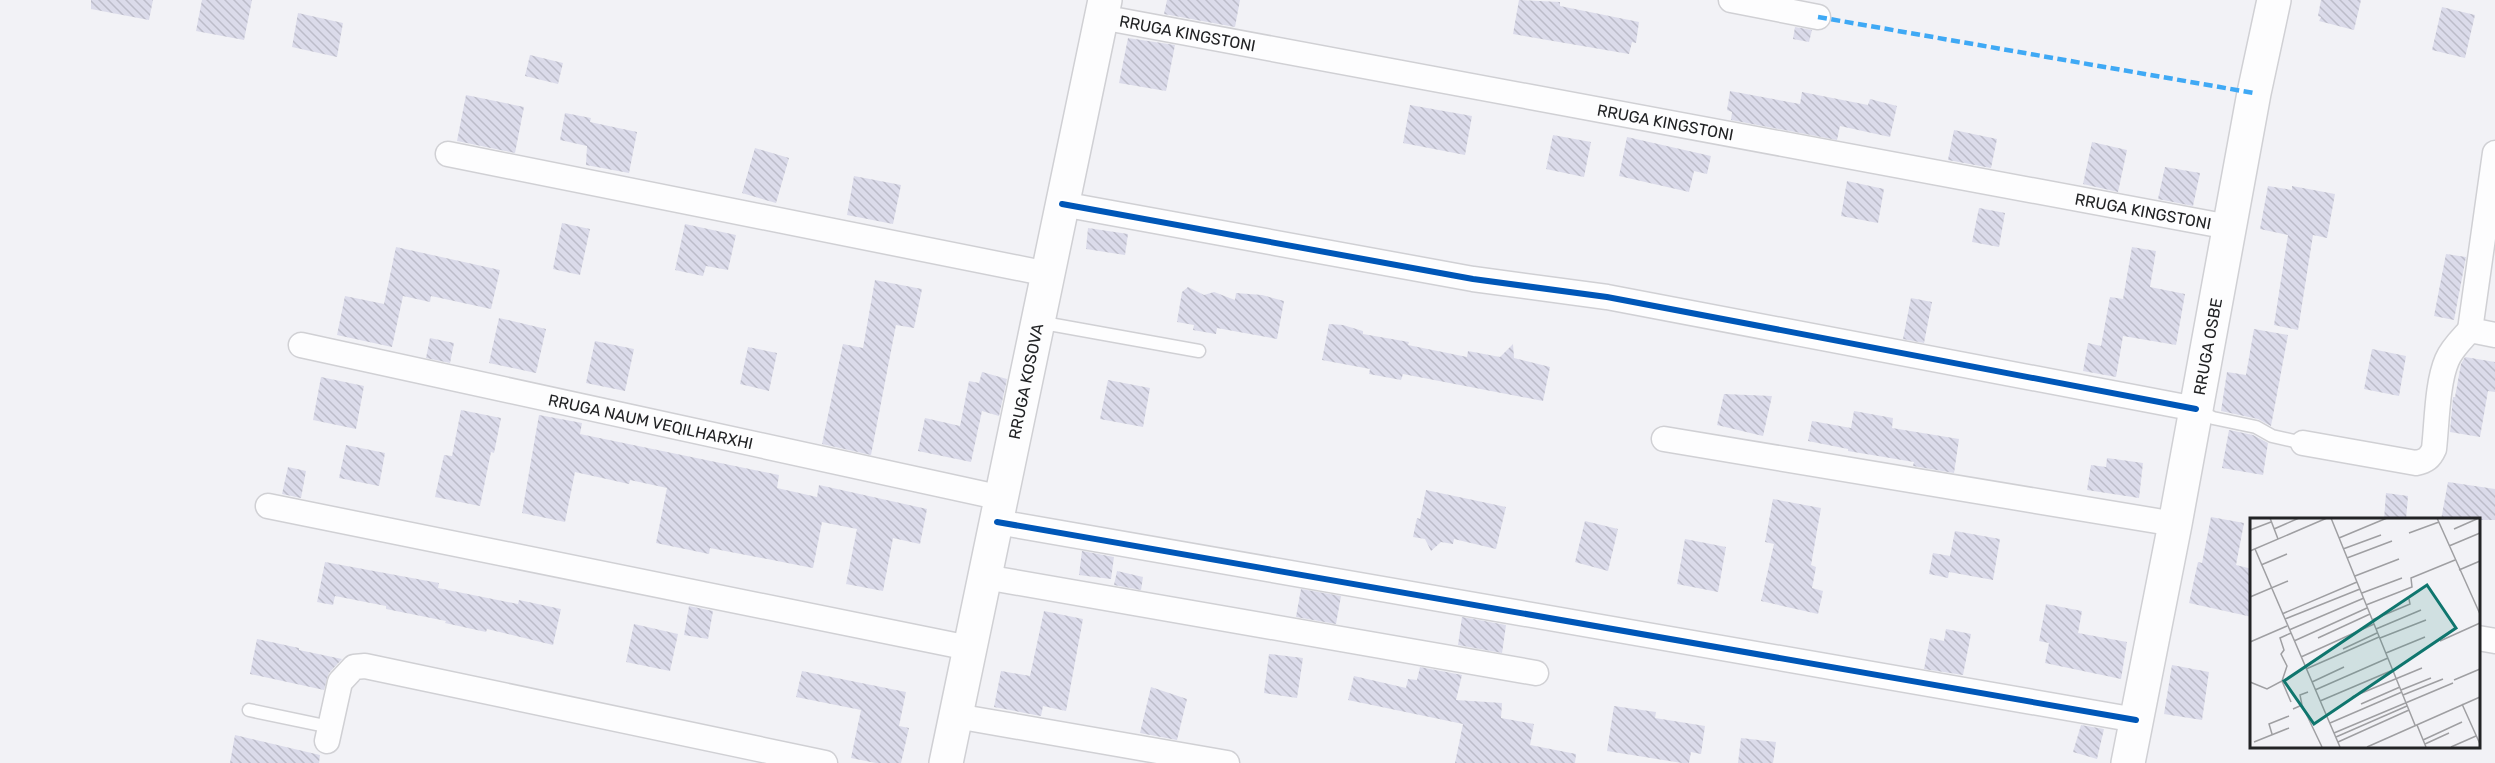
<svg xmlns="http://www.w3.org/2000/svg" width="2495" height="763" viewBox="0 0 2495 763" font-family="Rubik,sans-serif">
	<defs>
		<pattern id="building-back-hatch" width="6" height="6" patternUnits="userSpaceOnUse" patternTransform="scale(1.5)"><rect width="6" height="6" fill="#dbdbea"/><path d="M-1 5l2 2M0 0l6 6M5-1l2 2" fill="none" stroke="#bcbcc9"/></pattern>
	</defs>
	<rect width="100%" height="100%" fill="#f2f2f6"/>
	<path fill="url(#building-back-hatch)" d="M91,0H153L149,20L91,9Z
		M202,0H252L244,40L196,31Z
		M1167,0H1240L1235,27L1164,14Z
		M1519,0L1560,2V6L1639,22L1636,43L1632,42L1629,54L1513,34Z
		M2321,0H2361L2354,30L2319,21L2321,17L2318,16Z
		M2442,7L2475,15L2465,58L2432,50Z
		M298,13L343,23L337,57L292,47Z
		M1795,27L1812,30L1809,42L1793,39Z
		M1128,38L1175,45L1166,91L1119,83Z
		M530,55L563,63L558,84L525,76Z
		M1730,91L1800,104L1802,92L1868,105L1870,99L1897,106L1890,137L1840,126L1837,140L1731,120L1732,112L1727,110Z
		M466,95L524,107L515,153L457,141Z
		M1410,105L1472,116L1465,155L1403,143Z
		M565,113L591,118L590,122L637,132L629,173L586,165L587,146L560,140Z
		M1954,130L1997,139L1991,168L1948,160Z
		M1553,135L1591,142L1584,177L1546,169Z
		M1627,137L1711,156L1707,174L1694,171L1689,192L1619,176Z
		M2092,142L2127,150L2118,192L2083,184Z
		M755,148L789,158L776,203L742,193Z
		M2165,167L2200,173L2193,206L2158,199Z
		M854,176L901,185L893,224L847,215Z
		M1847,181L1884,189L1878,223L1841,216Z
		M2268,186L2292,190V186L2335,194L2327,238L2313,235L2298,330L2274,325L2288,235L2260,229Z
		M1979,208L2005,213L1999,247L1972,242Z
		M562,223L590,229L580,275L553,269Z
		M685,224L736,235L728,270L706,266L703,276L675,270Z
		M1088,228L1128,234L1125,255L1086,249Z
		M396,247L500,270L491,309L431,296L430,302L403,296L392,347L337,335L345,296L384,304Z
		M2132,247L2156,251L2150,287L2185,294L2176,345L2123,336L2116,377L2083,371L2088,343L2101,346L2110,297L2123,299Z
		M2446,254L2466,257L2454,320L2434,316Z
		M875,280L922,289L914,328L896,325L871,455L822,444L843,344L863,348Z
		M1188,287L1204,295L1214,292L1235,300L1236,293L1262,295L1284,301L1277,339L1217,328L1216,334L1193,330L1194,325L1177,322L1182,292Z
		M1911,298L1932,302L1924,343L1903,339Z
		M499,318L546,329L536,373L489,363Z
		M1329,324L1343,325L1363,331V334L1409,342L1408,345L1467,357L1468,351L1500,357L1513,344L1514,358L1550,367L1543,401L1403,374L1401,380L1369,374L1370,369L1322,360Z
		M2254,329L2288,335L2271,426L2258,419L2221,411L2227,372L2246,375Z
		M430,338L454,343L450,363L426,358Z
		M595,341L634,349L625,391L586,383Z
		M748,347L777,353L769,391L740,384Z
		M2372,349L2406,356L2399,396L2364,389Z
		M2465,357L2495,362V392L2488,391L2480,437L2450,432L2453,397H2455L2461,364Z
		M982,372L1007,379L999,416L982,411L971,462L918,451L925,418L960,426L969,381L979,383Z
		M321,377L364,386L356,429L313,420Z
		M1108,380L1150,388L1143,427L1100,419Z
		M1724,394L1772,396L1763,436L1717,425Z
		M461,410L501,418L494,453L491,452L480,506L435,497L444,455L452,456Z
		M1854,411L1893,418L1892,428L1959,439L1954,473L1913,466L1914,462L1848,451V449L1808,441L1812,421L1851,428Z
		M539,415L582,423L580,434L779,475L777,488L817,497L819,485L927,509L920,544L893,538L883,591L846,584L857,529L822,522L813,568L710,548L709,554L656,543L667,488L630,480L629,484L575,472L565,522L522,513Z
		M2229,430L2253,435L2268,443L2263,475L2222,468Z
		M346,445L385,453L379,486L339,478Z
		M2107,458L2143,463L2139,498L2087,490L2091,465L2106,467Z
		M288,467L306,471L301,498L282,494Z
		M2448,482L2495,489V520H2441Z
		M1426,490L1506,507L1496,549L1454,539L1453,544L1441,542L1431,551L1425,539L1413,537L1417,518L1420,519Z
		M2386,493L2408,496L2406,520H2384Z
		M1773,499L1821,508L1811,565L1816,567L1812,588L1823,591L1818,614L1761,601L1774,544L1765,542Z
		M2211,517L2244,523L2236,565L2252,569V617L2189,603L2198,562L2202,563Z
		M1585,521L1618,529L1608,571L1575,562Z
		M1955,531L2000,539L1993,580L1949,572L1948,578L1929,574L1933,553L1950,556Z
		M1685,539L1726,547L1718,592L1677,584Z
		M1082,551L1114,557L1111,579L1079,575Z
		M325,562L439,583L438,588L518,604L519,600L561,609L553,645L487,629L486,632L445,623L446,621L386,609V606L335,596L333,605L317,602Z
		M1117,571L1143,577L1141,590L1114,585Z
		M1301,589L1341,596L1336,624L1296,617Z
		M2046,604L2082,611L2078,633L2127,642L2121,679L2045,663L2049,643L2039,641Z
		M689,606L713,611L708,639L684,635Z
		M1044,611L1083,619L1066,711L1043,706L1041,716L994,707L1001,671L1030,676Z
		M1462,617L1506,625L1502,653L1458,645Z
		M634,624L678,634L670,671L626,662Z
		M1946,629L1971,634L1963,675L1924,669L1930,638L1944,641Z
		M257,639L299,648V650L342,659L329,673L324,690L250,674Z
		M1269,654L1303,658L1297,698L1264,693Z
		M2172,665L2209,672L2202,720L2164,714Z
		M1420,667L1462,675L1456,700L1502,703L1501,718L1534,724L1530,745L1576,754L1575,763H1455L1463,724L1348,700L1354,676L1406,688L1408,679L1417,680Z
		M802,671L906,692L899,726L909,728L901,763H876L851,758L861,710L796,697Z
		M1151,687L1187,699L1177,740L1140,733Z
		M1614,706L1656,712L1655,718L1705,726L1701,754L1691,752L1689,763H1682L1607,751Z
		M2081,725L2104,729L2097,759L2073,752Z
		M235,735L320,755L319,763H230Z
		M1741,738L1776,742L1773,763H1738Z"/>
	<g fill="none" stroke-linecap="round" stroke-linejoin="round">
		<g stroke="#d0d0d4" stroke-width="15">
			<path id="lane" d="M1038,322L1199,351
				M2197,410L2213,418L2256,427L2272,436L2303,443
				M249,710L330,727"/>
		</g>
		<g stroke="#d0d0d4" stroke-width="27">
			<g id="street">
				<path d="M1731,0L1818,17"/>
				<path id="s1" d="M1101,17L2229,227"/>
				<path d="M448,154L1048,274"/>
				<path d="M1062,204L1473,279L1607,297L2196,409"/>
				<path d="M2470,330L2495,153"/>
				<path id="s2" d="M301,345L1002,498"/>
				<path d="M1664,439L2175,524"/>
				<path d="M2303,443L2416,463C2426,461 2430,458 2434,449C2437,423 2437,383 2447,360C2452,348 2462,339 2470,330L2495,335"/>
				<path d="M268,506L969,648"/>
				<path d="M997,522L2136,720"/>
				<path d="M985,577L1536,673"/>
				<path d="M2478,638L2495,641"/>
				<path d="M956,716L1227,763"/>
				<path d="M327,741L340,682L354,667L365,666L825,763"/>
			</g>
		</g>
		<g stroke="#d0d0d4" stroke-width="36">
			<g id="secondary">
				<path id="s3" d="M946,763L1105,0"/>
				<path id="s4" d="M2128,763L2175,524L2254,93L2274,0"/>
			</g>
		</g>
		<use href="#lane" stroke="#fdfdfe" stroke-width="12"/>
		<use href="#street" stroke="#fdfdfe" stroke-width="24"/>
		<use href="#secondary" stroke="#fdfdfe" stroke-width="33"/>
		<path stroke="#3fa9f5" stroke-width="4.5" stroke-dasharray="9 4.5" stroke-linecap="butt" d="M1818,17L2254,93"/>
		<g stroke="#fff" stroke-width="10">
			<path id="cycleway" d="M1062,204L1473,279L1607,297L2196,409
				M997,522L2136,720"/>
		</g>
		<use href="#cycleway" stroke="#0057b8" stroke-width="6"/>
	</g>
	<g text-anchor="middle" dominant-baseline="central" stroke-width="5" stroke-linejoin="round" paint-order="stroke">
		<g font-size="16" fill="#222325" stroke="#fff">
			<text stroke="none"><textPath href="#s1" startOffset="88">RRUGA KINGSTONI</textPath></text>
			<text stroke="none"><textPath href="#s1" startOffset="574">RRUGA KINGSTONI</textPath></text>
			<text stroke="none"><textPath href="#s1" startOffset="1060">RRUGA KINGSTONI</textPath></text>
			<text stroke="none"><textPath href="#s4" startOffset="424">RRUGA OSBE</textPath></text>
			<text stroke="none"><textPath href="#s3" startOffset="390">RRUGA KOSOVA</textPath></text>
			<text stroke="none"><textPath href="#s2" startOffset="358">RRUGA NAUM VEQILHARXHI</textPath></text>
		</g>
	</g>
	<g transform="translate(2250 518)">
		<rect width="230" height="230" fill="#f2f2f6"/>
		<path fill="none" stroke="#9f9fa2" stroke-width="1.5" d="M20,0L28,21M81,0L165,207M187,0L230,96M24,11L49,0M204,11L229,0M0,12L21,4M159,15L189,4M89,20L137,0M199,28L230,15M5,31L90,229M93,31L131,17M0,33L77,0M97,40L142,23M11,47L37,36M209,52L230,43M105,58L149,41M112,75L152,60M0,79L38,63M116,87L162,69L161,60L205,42M32,96L107,64M35,101L110,71M122,102L160,86L159,81M126,111L171,92M39,112L114,80M68,120L120,96M130,120L176,102M44,123L117,90M190,123L230,105M0,124L37,108M93,131L127,115M136,135L175,119M51,139L124,106M56,151L129,119M204,162L230,151M32,163L41,184M0,164L17,171L32,163L37,148L31,136L34,132L30,120L41,115M62,164L94,149M65,172L138,140M151,172L181,160M153,177L193,161M102,179L172,150M70,183L143,152M111,186L150,169M212,186L230,226M52,187L72,229M43,191L52,187L50,177L58,174M80,205L152,174M167,207L176,229M84,215L203,165M22,216L19,206L39,198M86,219L157,188M173,222L212,204M4,224L39,210M88,224L159,192M175,226L199,215M117,229L230,179M201,229L226,218"/>
		<path fill="#0f766e" fill-opacity="0.15" stroke="#0f766e" stroke-width="3" d="M177,67L206,110L64,206L34,163Z"/>
		<rect width="230" height="230" fill="none" stroke="#222325" stroke-width="3"/>
	</g>
</svg>
